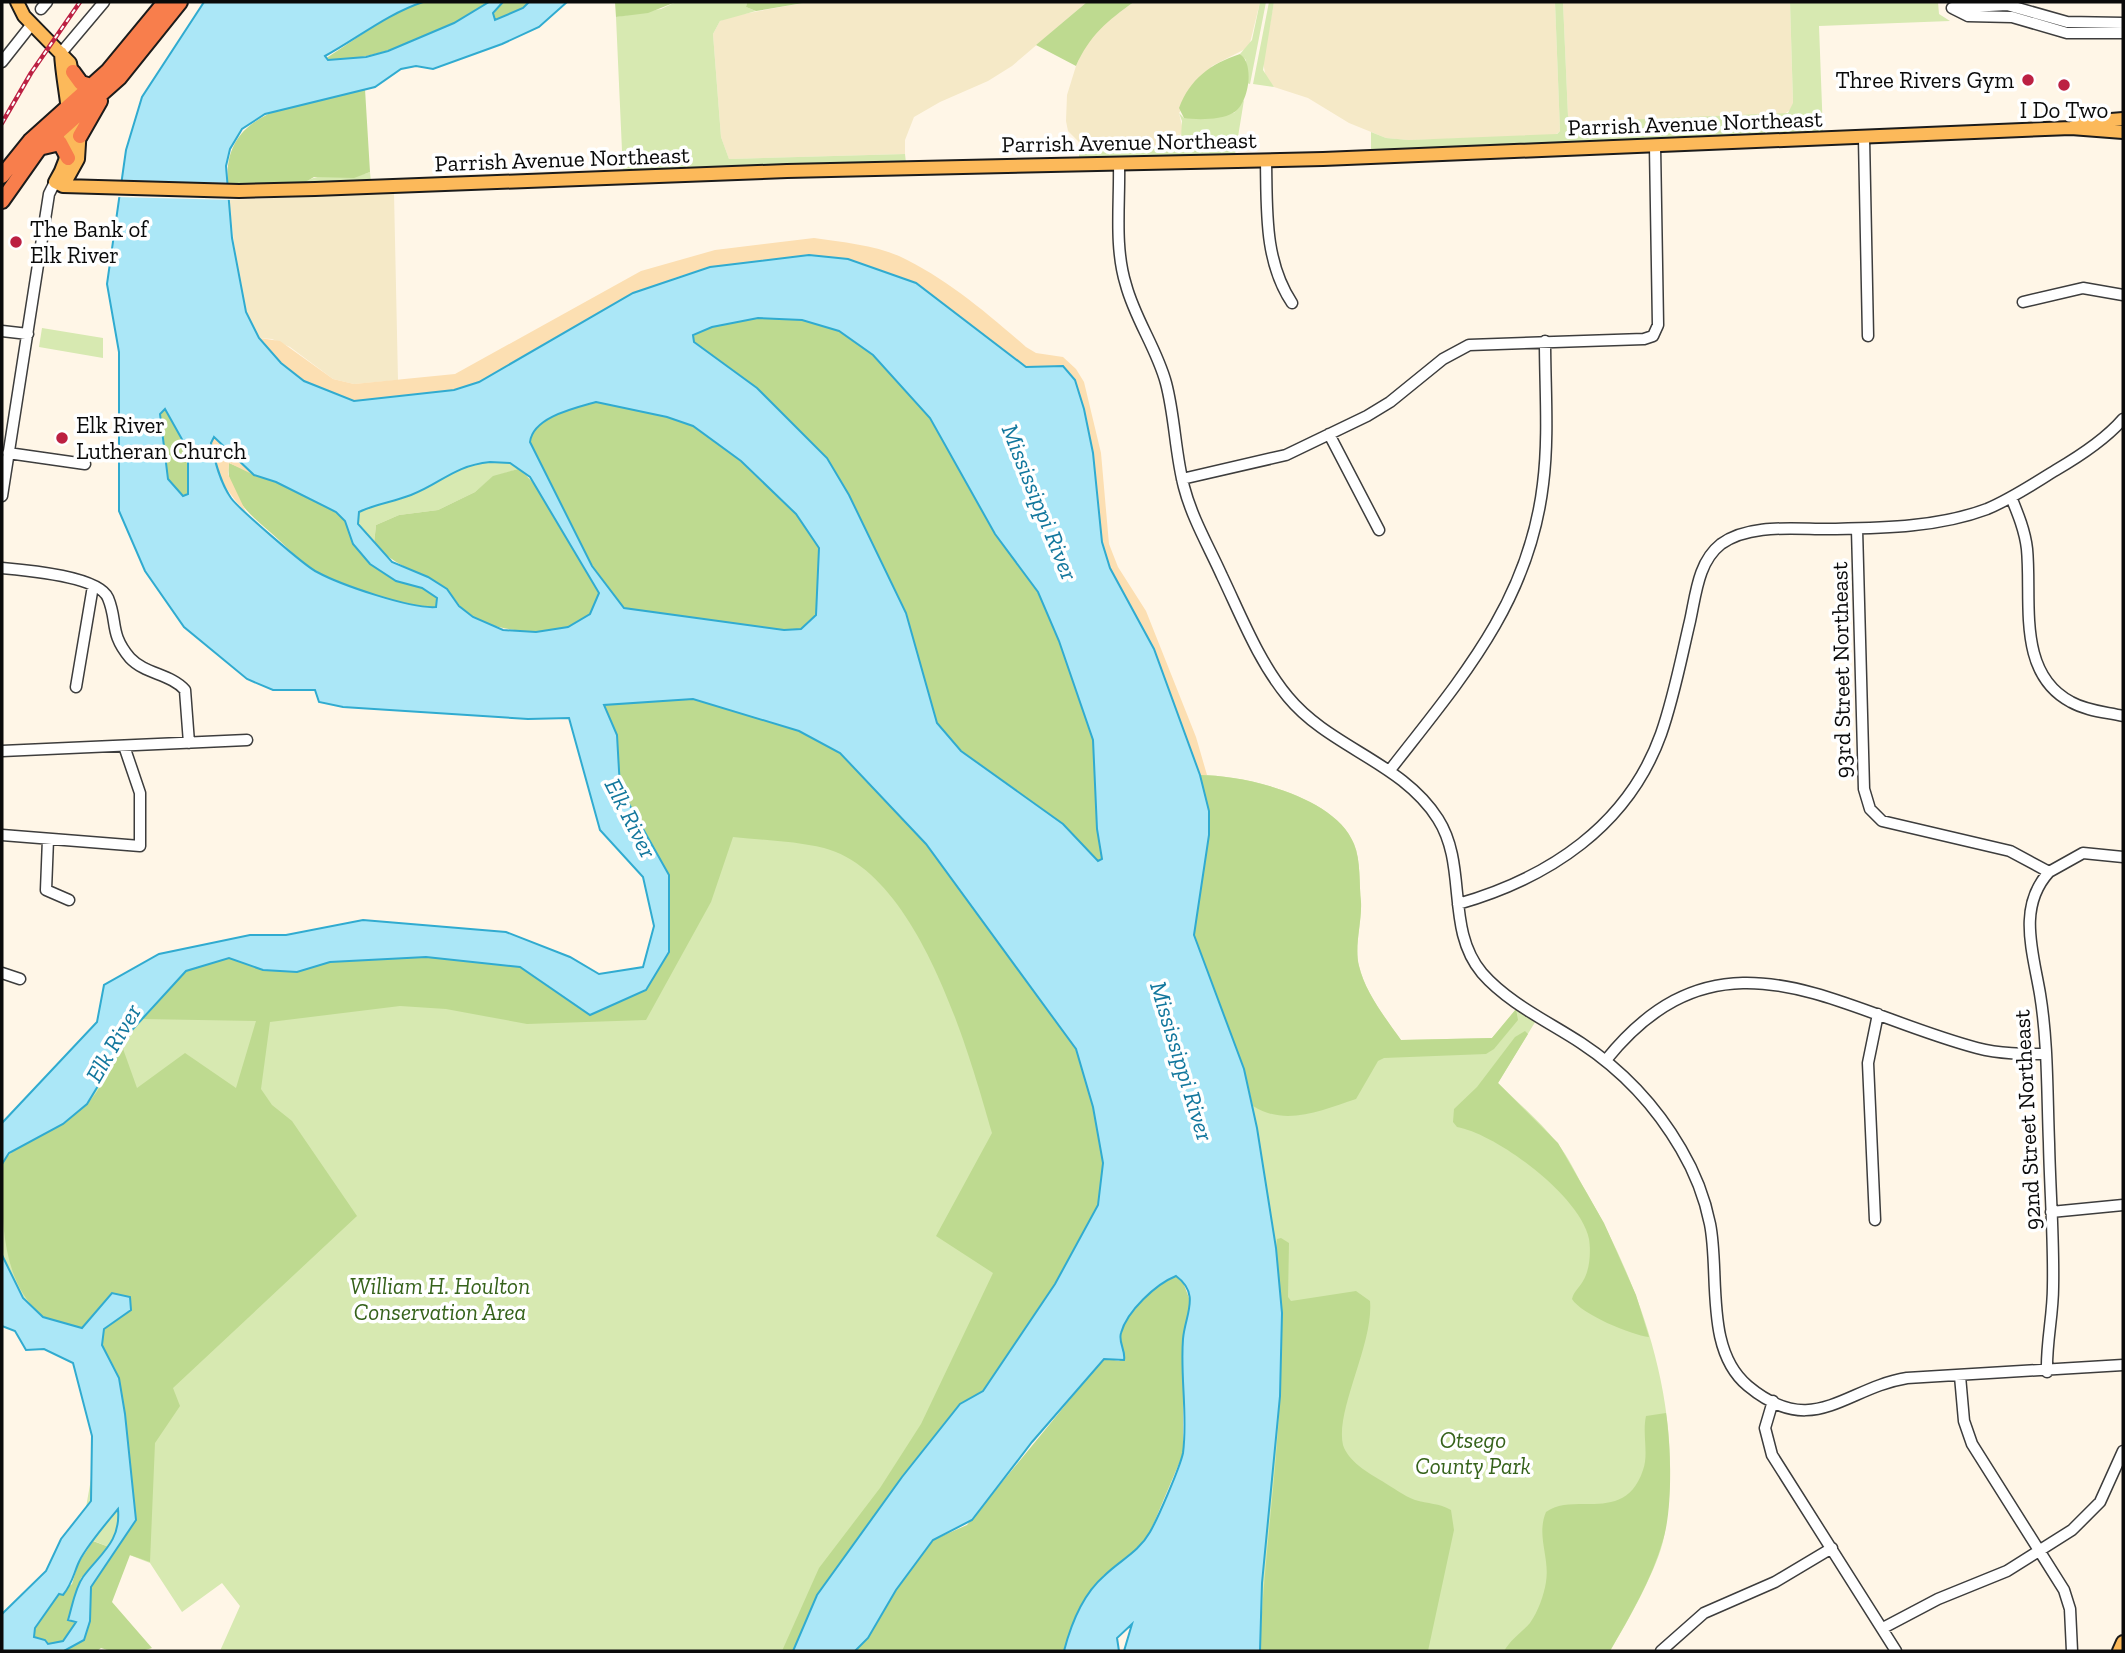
<svg xmlns="http://www.w3.org/2000/svg" width="2125" height="1653" viewBox="0 0 2125 1653" font-family="'Zilla Slab',serif">
	<rect width="100%" height="100%" fill="#fff6e7"/>
	<path fill="#f5e9c7" d="M809,2H1087L1012,66L988,81L940,102L914,117L905,140V154L729,159L721,137L713,34L720,21L732,16Z
		M1134,2H1260L1249,47L1212,66L1179,113L1183,130L1176,143L1170,147L1134,148L1079,142L1068,131L1066,121L1067,95L1076,66L1084,47L1102,25Z
		M1274,2H1555L1560,131L1554,136L1409,140L1386,138L1349,123L1308,98L1274,87L1266,78L1263,62Z
		M1563,2H1790L1793,104L1790,110L1784,114L1573,122L1568,116Z
		M394,193L398,380L354,384L333,379L290,347L272,339L259,338L246,312L239,285L229,200Z"/>
	<path fill="#d7e9b1" d="M676,2H747L746,7L756,11L720,21L713,34L721,137L729,159L905,154L906,163L623,173L616,17L661,9Z
		M1260,2H1266L1250,84L1247,83L1246,60L1240,54L1252,40Z
		M1269,2H1274L1263,70L1274,87L1253,84Z
		M1555,2H1563L1568,116L1573,122L1788,113L1793,103L1790,2H1938L1939,14L1950,21L1819,26L1823,133L1371,150V132L1386,138L1409,140L1557,134L1560,131Z
		M1244,100L1235,155L1079,157V142C1106,143 1162,160 1181,137L1182,121L1179,113L1184,118L1234,113Z
		M370,172L371,182L302,184C321,169 348,181 370,172Z
		M42,328L103,338V358L39,347Z
		M490,462L510,463L518,469L493,477L475,492L438,510L399,515L376,525L374,544L358,524V512C375,504 393,502 410,495C442,483 453,466 490,462Z
		M827,760L1088,1193L788,1651H220L240,1606L222,1583L182,1612L150,1563L81,1536L102,1416L92,1358L2,1286V1139L122,1046L132,1030L186,970L607,985L647,970L657,926L656,868Z
		M1200,775C1245,775 1336,797 1354,844C1361,860 1359,885 1361,902C1362,922 1354,947 1359,966C1365,992 1386,1019 1401,1040L1492,1038L1518,1007L1537,1019L1498,1083C1517,1102 1540,1121 1557,1143C1569,1157 1577,1177 1587,1193C1646,1296 1686,1418 1664,1537C1658,1568 1627,1623 1610,1651H1260L1257,1128L1244,1069L1195,924L1209,811Z"/>
	<path fill="#beda90" d="M423,2H489C459,28 364,66 325,59L391,15Z
		M503,2H529L523,8L494,20L491,17Z
		M615,2H676L648,13L616,17Z
		M747,2H809L756,11L746,7Z
		M1087,2H1134C1108,20 1089,36 1076,66L1036,45Z
		M1240,54C1255,64 1249,104 1233,113C1221,120 1197,120 1184,118L1179,108C1190,79 1210,64 1240,54Z
		M365,89L370,172L354,178L314,177L302,184L228,183C221,106 309,102 365,89Z
		M758,318L802,320L839,331L873,355L930,418L995,534L1038,592L1059,641L1093,740L1097,829L1102,859L1098,862L1063,824L961,751L937,723L906,613L849,495L827,458L757,388L693,342V335L712,327Z
		M596,402L667,417L693,426L741,461L796,514L819,548L816,615L801,629L784,630L624,608L592,566L530,442C533,417 575,408 596,402Z
		M165,409L188,450V494L183,496L168,479L160,414Z
		M229,463L276,482L337,512L345,521L353,544L396,581L422,588L437,598L436,607C411,609 340,585 317,572C303,565 291,551 280,541C257,520 224,498 229,463Z
		M518,469C549,490 579,559 599,593C597,599 594,608 591,613C568,641 499,633 472,617C459,609 454,594 442,586C415,569 399,569 374,544L376,525L399,515L438,510L475,492L493,476Z
		M693,699L799,731L840,753L926,844L1076,1049L1094,1107L1103,1163L1098,1205L1055,1284L983,1391L960,1404L817,1595L793,1651H782L819,1568L880,1488L921,1424L993,1273L936,1236L992,1133C968,1050 919,873 824,848C795,841 763,840 733,837L711,902L646,1020L527,1024L446,1009L400,1006L270,1022L261,1089L272,1105L292,1121L357,1216L173,1388L180,1406L155,1443L150,1562L130,1555L112,1602L152,1648C138,1653 115,1653 101,1648L97,1651H64L84,1640L90,1621L91,1587L136,1520L125,1414L119,1379L101,1345L104,1329L116,1320L112,1293L82,1328C70,1324 51,1322 41,1315C0,1279 2,1217 2,1164C20,1137 61,1129 85,1106C101,1091 111,1065 122,1046L137,1088L185,1053L236,1088L256,1021L142,1019L186,970L230,958L263,970L297,972L330,962L426,957L520,967L590,1015L646,990L669,875L620,788L617,735L604,705Z
		M1200,775C1245,775 1336,797 1354,844C1361,860 1359,885 1361,902C1362,922 1354,947 1359,966C1365,992 1386,1019 1401,1040L1492,1038L1516,1009L1518,1020L1494,1049L1486,1054L1384,1058L1378,1061L1356,1099C1322,1110 1286,1127 1253,1106L1244,1069L1194,935L1209,835V811Z
		M1525,1031L1528,1034L1498,1083L1558,1143L1604,1223L1636,1295L1649,1337C1631,1335 1581,1314 1572,1299C1574,1291 1579,1288 1583,1281C1590,1270 1591,1251 1589,1239C1581,1197 1497,1134 1457,1127L1453,1122L1454,1109L1477,1087L1515,1037Z
		M1281,1238L1289,1243L1288,1297L1291,1301L1356,1291L1370,1301C1374,1343 1335,1411 1343,1445C1348,1461 1368,1473 1382,1481C1392,1487 1404,1496 1415,1500C1428,1504 1439,1503 1451,1510L1454,1530L1428,1651H1260C1263,1566 1276,1482 1280,1396C1283,1346 1280,1297 1276,1248L1277,1239Z
		M1176,1276L1183,1282L1192,1306L1183,1339V1454L1150,1532L1132,1556L1103,1576L1071,1628L1064,1651H855L868,1638L896,1590L933,1540L967,1525L1104,1358L1119,1361L1125,1356C1123,1349 1119,1341 1121,1333C1126,1312 1156,1284 1176,1276Z
		M1666,1413C1671,1446 1673,1508 1663,1540C1652,1579 1630,1616 1610,1651H1504C1511,1639 1521,1633 1530,1623C1538,1612 1544,1595 1546,1582C1550,1557 1536,1536 1546,1512C1574,1491 1625,1525 1643,1470C1649,1454 1642,1434 1646,1416Z
		M93,1541L109,1547L81,1578L68,1620L76,1622L63,1641L47,1644L33,1636L35,1628L59,1594L72,1584L78,1564Z"/>
	<path fill="#fcdfb2" d="M814,238C842,242 873,245 899,256C946,278 987,313 1026,347L1036,353L1063,357L1076,369L1084,382L1101,453L1109,544L1118,567L1146,611L1196,737L1207,775H1200L1154,649L1110,568L1102,542L1093,453L1075,380L1045,366L1026,367L916,283L848,259L809,255L710,267L674,278L552,339L479,382L454,390L354,401L303,381L280,363L259,338L280,341L333,379L354,384L455,374L641,271L715,250Z
		M214,437L254,475L229,463L228,474L246,512C231,499 202,455 214,437Z"/>
	<path fill="#abe7f7" stroke="#30abd0" stroke-width="2" fill-rule="evenodd" d="M204,2H423C387,14 358,38 325,56L328,60L366,57L388,51L454,23L489,2H503L493,13L495,20L523,8L529,2H567L539,27L502,44L433,69L416,66L401,69L375,87L265,114L242,129L230,149L226,166L232,238L246,312L259,338L281,363L304,381L354,401L454,390L479,382L633,293L710,267L809,255L848,259L916,283L1026,367L1063,366L1075,380L1084,409L1093,453L1102,542L1110,568L1154,649L1200,775L1209,811V835L1194,935L1244,1069L1257,1128L1276,1248L1282,1313L1280,1396L1262,1583L1260,1651H1124L1132,1624L1117,1638L1119,1651H1064C1071,1624 1082,1595 1104,1576C1120,1560 1138,1553 1150,1532C1158,1518 1180,1467 1183,1453C1188,1416 1180,1376 1183,1339C1185,1315 1201,1294 1176,1276C1156,1284 1127,1311 1121,1333C1118,1342 1126,1351 1124,1360L1104,1359L1032,1442L972,1520L933,1540L896,1590L868,1638L855,1651H793L817,1595L902,1477L960,1404L983,1391L1055,1284L1098,1205L1103,1163L1093,1107L1076,1049L926,844L840,753L799,731L693,699L604,705L617,735L620,788L669,875V952L646,990L590,1015L520,967L426,957L330,962L297,972L263,970L229,958L186,971L132,1030L87,1104L63,1124L9,1153L2,1164V1123L97,1022L104,985L159,954L250,935H286L363,920L506,932L570,957L599,974L643,967L654,926L643,877L600,830L569,718L528,719L343,707L319,702L315,690H273L247,679L184,627L145,571L119,511V352L107,284L126,150L142,97ZM758,318L802,320L839,331L873,355L930,418L995,534L1038,592L1059,641L1093,740L1097,829L1102,859L1098,861L1063,824L961,751L937,723L906,613L849,495L827,458L757,388L694,342L693,335L712,327ZM596,402L667,417L693,426L741,461L796,514L819,548L816,615L801,629L784,630L624,608L592,566L530,442C533,417 575,408 596,402ZM165,409L188,450V494L183,496L168,479L160,414ZM214,437L254,475L276,482L336,512L345,521L353,544L370,564L396,581L422,588L437,598L436,607C411,609 341,585 317,572C306,567 238,508 231,498C220,482 215,462 211,443ZM490,462L510,463L530,477L599,593L590,614L568,627L536,632L503,630L473,617L459,606L447,589L428,577L392,562L358,524L359,512C375,504 393,502 411,495C442,483 453,466 490,462Z
		M2,1255L23,1298L43,1317L82,1328L112,1293L130,1297L131,1310L104,1329L102,1345L119,1378L125,1414L136,1520L91,1587L90,1621L84,1640L64,1651H2V1614L46,1571L61,1539L91,1501L92,1436L73,1363L44,1349L26,1350L15,1331L2,1326ZM118,1509C121,1542 100,1554 83,1577C75,1588 72,1607 68,1620L76,1622L63,1641L48,1644L45,1640L34,1637L35,1628L59,1594L63,1595C72,1584 73,1576 78,1564C84,1549 108,1521 118,1509Z"/>
	<path fill="#fff6e7" d="M117,181L231,183L233,200L115,197Z"/>
	<g fill="none" stroke-linecap="round" stroke-linejoin="round">
		<g stroke="#3d3d3d" stroke-width="13">
			<path id="minor" d="M1952,8L1968,16L2012,17L2067,33H2123
				M1952,8L2007,5L2067,22L2123,23
				M41,9L47,2
				M61,53L104,2
				M2,62L32,24
				M1864,138L1868,336
				M1266,161C1267,210 1264,261 1292,303
				M1119,164C1120,203 1114,247 1126,285C1135,319 1157,349 1166,383C1175,417 1175,453 1184,487C1192,518 1209,547 1222,576C1242,618 1259,662 1288,697C1330,748 1402,762 1438,819C1468,866 1445,929 1482,973C1508,1003 1549,1022 1581,1043C1622,1070 1656,1106 1681,1149C1694,1171 1705,1199 1710,1224C1720,1274 1704,1350 1748,1386C1813,1440 1845,1388 1907,1378L2123,1365
				M2023,302L2083,288L2123,295
				M2,331L28,334
				M1329,434L1379,530
				M8,453L85,464
				M1182,479L1286,455L1367,416L1390,402L1443,359L1469,345L1644,339L1653,336L1658,325L1655,146
				M2,496L49,194L55,182
				M2011,497C2018,514 2025,531 2027,549C2032,601 2016,673 2071,702C2087,711 2106,712 2123,716
				M1857,529L1864,789L1870,809L1882,821L2010,851L2049,872L2083,853L2123,857
				M2,568C24,570 99,576 108,598C118,622 109,633 130,658C145,674 171,674 185,690L189,743
				M76,687L93,586
				M2,751L247,740
				M1390,770C1460,680 1529,603 1543,484C1549,437 1545,388 1545,341
				M2,835L140,846V793L124,746
				M48,839L46,890L69,900
				M1458,904C1549,878 1628,826 1661,734C1674,697 1681,659 1690,621C1696,594 1698,562 1721,544C1751,522 1800,530 1835,529C1885,528 1939,527 1987,509C2011,499 2033,484 2056,470C2080,456 2105,440 2123,419
				M2,973L20,979
				M1606,1060C1722,916 1837,1011 1977,1048C2000,1054 2023,1054 2046,1054
				M2051,1212L2123,1205
				M1875,1220L1868,1063L1878,1014
				M2047,1372C2046,1343 2053,1316 2053,1287C2054,1239 2050,1191 2049,1143C2047,1093 2048,1043 2040,994C2033,952 2017,907 2049,872
				M1960,1376L1964,1421L1972,1444L2064,1590L2070,1609L2072,1651
				M1773,1401L1765,1428L1772,1455L1896,1651
				M1883,1628L1938,1599L2007,1571L2072,1530L2100,1502L2123,1451
				M1661,1651L1704,1613L1775,1582L1832,1548"/>
		</g>
		<g stroke="#1b1b1b" stroke-width="16">
			<path id="major" d="M17,2L24,16L70,63L78,106
				M61,53C63,98 82,140 55,182L63,186L239,191L315,189L787,171L1323,159L2071,128L2123,132
				M2071,128L2087,122L2123,119
				M63,186L78,159L80,128
				M2119,1651L2123,1642"/>
		</g>
		<g stroke="#1b1b1b" stroke-width="18">
			<path id="highway" d="M73,72L81,83L91,86
				M80,136L100,101
				M43,147L60,143L68,158
				M2,176L30,141L108,71L165,2
				M2,201L38,150L119,78L180,2"/>
		</g>
		<use href="#minor" stroke="#fff" stroke-width="10"/>
		<use href="#major" stroke="#fcb95a" stroke-width="12"/>
		<use href="#highway" stroke="#f87e4c" stroke-width="14"/>
		<g stroke="#bc2042" stroke-width="4.5">
			<path id="rail" d="M2,123L31,73L80,2"/>
		</g>
		<use href="#rail" stroke="#fff" stroke-width="2" stroke-dasharray="5" stroke-linecap="butt"/>
	</g>
	<g fill="#bc2042" stroke="#fff" stroke-width="2.5">
		<circle cx="2028" cy="80" r="7"/>
		<circle cx="2064" cy="85" r="7"/>
		<circle cx="16" cy="242" r="7"/>
		<circle cx="62" cy="438" r="7"/>
	</g>
	<g text-anchor="middle" dominant-baseline="central" stroke-width="7" stroke-linejoin="round" paint-order="stroke">
		<g font-size="23" fill="#0a0a0a" stroke="#fff" text-anchor="start">
			<text x="2014" y="80" text-anchor="end">Three Rivers Gym</text>
			<text x="2064" y="110" text-anchor="middle">I Do Two</text>
			<text x="30" y="229">The Bank of<tspan x="30" dy="26">Elk River</tspan></text>
			<text x="76" y="425">Elk River<tspan x="76" dy="26">Lutheran Church</tspan></text>
		</g>
		<g font-size="23" fill="#0a0a0a" stroke="#fff">
			<text transform="translate(1695 123) rotate(-2)">Parrish Avenue Northeast</text>
			<text transform="translate(1129 142) rotate(-1)">Parrish Avenue Northeast</text>
			<text transform="translate(562 159) rotate(-2)">Parrish Avenue Northeast</text>
			<text transform="translate(1841 670) rotate(-91)">93rd Street Northeast</text>
			<text transform="translate(2027 1120) rotate(-93)">92nd Street Northeast</text>
		</g>
		<g font-size="23" font-style="italic" fill="#35621a" stroke="#fff">
			<text x="440" y="1286">William H. Houlton<tspan x="440" dy="26">Conservation Area</tspan></text>
			<text x="1473" y="1440">Otsego<tspan x="1473" dy="26">County Park</tspan></text>
		</g>
		<g font-size="24" font-style="italic" fill="#12779d" stroke="#fff">
			<text transform="translate(1040 502) rotate(68)">Mississippi River</text>
			<text transform="translate(631 818) rotate(63)">Elk River</text>
			<text transform="translate(113 1043) rotate(-60)">Elk River</text>
			<text transform="translate(1182 1061) rotate(73)">Mississippi River</text>
		</g>
	</g>
	<rect width="2125" height="1653" fill="none" stroke="#0a0a0a" stroke-width="7"/>
</svg>
